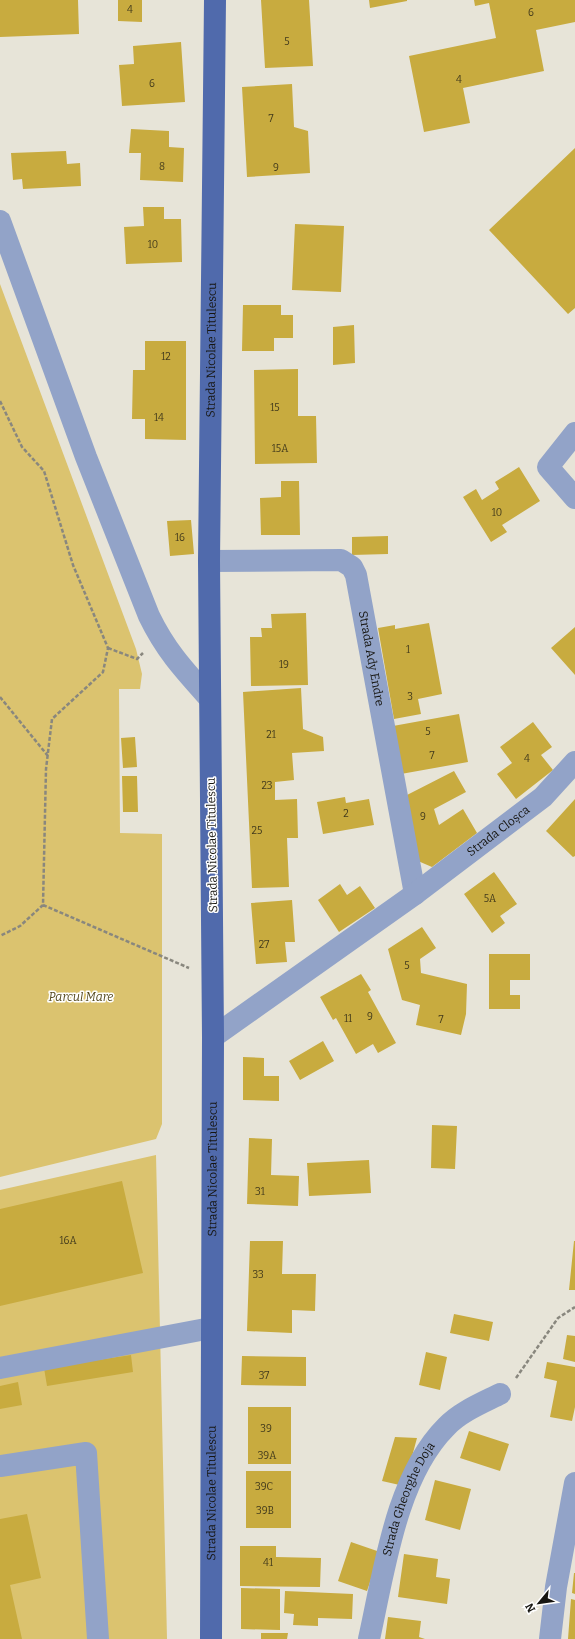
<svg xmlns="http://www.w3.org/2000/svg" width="575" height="1639" viewBox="0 0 575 1639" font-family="Bitter,serif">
	<rect width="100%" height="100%" fill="#e7e4d8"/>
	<path fill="#dbc36f" d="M0,284L136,649L142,674L140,689H119L120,833L162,834V1124L156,1139L0,1177Z
		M156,1155L167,1639H0V1190Z"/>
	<path fill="#c8ab3f" d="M0,0H78L79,34L0,37Z
		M118,0H142V22L118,21Z
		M261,0H309L313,66L265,68Z
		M369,0H407V1L370,8Z
		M474,0H575V22L536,30L544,71L463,88L470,123L424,132L409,56L496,38L489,3L475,6Z
		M181,42L185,102L122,106L119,65L134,64L133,46Z
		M292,84L294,127L308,131L310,173L247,177L242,87Z
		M131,129L169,131V147L184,148L183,182L140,180L141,153H129Z
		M575,148V308L568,314L489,230Z
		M66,151L67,164L80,163L81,186L23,189L22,179L13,180L11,153Z
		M143,207H164V219H181L182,262L126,264L124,227L144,226Z
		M295,224L344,226L341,292L292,290Z
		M243,305H281V315H293V338H274V351H242Z
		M354,325L355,363L333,365V327Z
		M145,341H186V440L145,439V419H132L133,370H145Z
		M298,369V416H316L317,463L255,464L254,370Z
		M519,467L540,501L502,525L507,532L491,542L463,497L476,489L482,500L499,489L495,482Z
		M281,481H299L300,535H261L260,498L281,497Z
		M191,520L194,554L170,556L167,521Z
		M388,536V554L352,555V537Z
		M306,613L308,685L251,686L250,637H262L261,628H272L271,614Z
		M429,623L442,694L418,699L421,714L394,719L378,628L395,625V629Z
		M575,627V675L551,648Z
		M301,688L303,729L323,737L324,751L292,753L294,780L275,782V800L297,799L298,838H287L289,887L252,888L243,692Z
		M459,714L468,762L401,774L393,726Z
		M533,722L552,747L541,755L553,770L516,799L497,774L512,763L500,747Z
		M135,737L137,767L123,768L121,738Z
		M454,771L466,792L434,809L439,825L463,809L477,833L432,867L418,861L407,795Z
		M122,776H137L138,812H123Z
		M345,797L346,803L369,799L374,825L323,834L317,802Z
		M575,799V856L573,857L546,831Z
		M494,872L517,904L500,916L505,923L492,933L464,894Z
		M340,884L347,895L360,886L375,908L339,932L318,900Z
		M292,900L295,942H285L287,962L256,964L251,903Z
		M422,927L436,948L420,959L421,973L467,984L466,1014L461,1035L416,1025L420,1005L402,1000L388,949Z
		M489,954H530V980H510V995H520V1009H489Z
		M361,974L371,990L368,992L396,1043L378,1053L373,1044L356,1054L336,1018L333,1020L320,997Z
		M323,1041L334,1061L300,1080L289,1061Z
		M243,1057L264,1058V1076H279V1101L243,1100Z
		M432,1125L457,1126L455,1169L431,1168Z
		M249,1138L272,1139L271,1175L299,1176L298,1206L247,1204Z
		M369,1160L371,1193L309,1196L307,1163Z
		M122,1181L143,1273L0,1306V1209Z
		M250,1241H283L282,1274H316L315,1311L292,1310V1333L247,1331Z
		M574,1241H575V1290H569Z
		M454,1314L493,1322L489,1341L450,1333Z
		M567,1335L575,1336V1362L563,1359Z
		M426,1352L447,1357L440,1390L419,1385Z
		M131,1355L133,1372L47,1386L44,1368Z
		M242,1356L306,1357V1386L241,1385Z
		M547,1362L575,1367V1407L572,1421L550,1417L557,1381L544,1378Z
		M18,1382L22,1405L0,1409V1386Z
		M248,1407H291V1464H248Z
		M469,1431L509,1444L500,1471L460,1458Z
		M395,1437L417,1438L404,1486L382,1481Z
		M246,1471H291V1528H246Z
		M435,1480L471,1489L460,1530L425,1520Z
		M27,1514L41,1578L10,1585L22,1639H0V1519Z
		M351,1542L380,1552L367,1591L338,1581Z
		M240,1546H276V1557L321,1558L320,1587L240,1586Z
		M404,1554L438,1559L436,1577L450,1579L447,1604L398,1597Z
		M574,1573H575V1594L572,1593Z
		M241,1588L280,1589V1630L241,1629Z
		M285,1591L353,1594L352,1619L318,1618V1626L293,1625L294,1614L284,1613Z
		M571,1599L575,1600V1639H568Z
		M388,1617L421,1621L419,1637L425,1639H385Z
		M261,1633H288L287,1639H261Z"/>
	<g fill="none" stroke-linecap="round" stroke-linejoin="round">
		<path stroke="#89877e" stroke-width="2.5" stroke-dasharray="4 2" stroke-linecap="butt" d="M0,401L22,447L44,471L73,565L108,648L103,672L52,719L46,769L43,905L20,926L0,936
			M108,648L137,659L143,653
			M0,697L48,756
			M43,905L189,968
			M516,1378L558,1318L575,1307"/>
		<g stroke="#92a3c8" stroke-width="22">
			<path d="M0,221L86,457L149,616C166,651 184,670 210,699"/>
			<path d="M575,433L548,467L575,498"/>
			<path id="s1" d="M209,561L341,560L352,567L356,575L415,894"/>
			<path id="s2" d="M213,1037L415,894L543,797L575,762"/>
			<path d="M0,1368L211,1328"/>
			<path d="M0,1466L86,1453L98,1639"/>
			<path id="s3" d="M369,1639C384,1572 396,1477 446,1427C460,1412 482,1403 500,1394"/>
			<path d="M550,1639L556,1587L575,1483"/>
		</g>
		<path stroke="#506aac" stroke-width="22" id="s4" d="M211,1639L213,1037L209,561L215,0"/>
	</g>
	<g text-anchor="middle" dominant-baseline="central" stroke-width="3" stroke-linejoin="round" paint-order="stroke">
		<g font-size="10" fill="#423a1c">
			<text x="130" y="10">4</text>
			<text x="531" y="13">6</text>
			<text x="287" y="42">5</text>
			<text x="459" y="80">4</text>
			<text x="152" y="84">6</text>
			<text x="271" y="119">7</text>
			<text x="162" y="167">8</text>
			<text x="276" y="168">9</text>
			<text x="153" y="245">10</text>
			<text x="166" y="357">12</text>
			<text x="275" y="408">15</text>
			<text x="159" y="418">14</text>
			<text x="280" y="449">15A</text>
			<text x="497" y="513">10</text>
			<text x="180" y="538">16</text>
			<text x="408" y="650">1</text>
			<text x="284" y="665">19</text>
			<text x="410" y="697">3</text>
			<text x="428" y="732">5</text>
			<text x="271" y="735">21</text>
			<text x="432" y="756">7</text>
			<text x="527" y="759">4</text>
			<text x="267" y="786">23</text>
			<text x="346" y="814">2</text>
			<text x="423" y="817">9</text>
			<text x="257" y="831">25</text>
			<text x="490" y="899">5A</text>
			<text x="264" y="945">27</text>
			<text x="407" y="966">5</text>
			<text x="370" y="1017">9</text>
			<text x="348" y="1019">11</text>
			<text x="441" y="1020">7</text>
			<text x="260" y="1192">31</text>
			<text x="68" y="1241">16A</text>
			<text x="258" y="1275">33</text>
			<text x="264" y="1376">37</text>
			<text x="266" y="1429">39</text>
			<text x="267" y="1456">39A</text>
			<text x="264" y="1487">39C</text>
			<text x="265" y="1511">39B</text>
			<text x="268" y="1563">41</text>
		</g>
		<g font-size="12" fill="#161510" stroke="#fff">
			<text stroke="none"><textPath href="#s4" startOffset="1289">Strada Nicolae Titulescu</textPath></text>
			<text stroke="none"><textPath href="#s1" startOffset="239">Strada Ady Endre</textPath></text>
			<text stroke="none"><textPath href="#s2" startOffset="352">Strada Cloșca</textPath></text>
			<text transform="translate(212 845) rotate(-91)">Strada Nicolae Titulescu</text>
			<text stroke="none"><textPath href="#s4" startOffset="470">Strada Nicolae Titulescu</textPath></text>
			<text stroke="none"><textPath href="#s4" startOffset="146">Strada Nicolae Titulescu</textPath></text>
			<text stroke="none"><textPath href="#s3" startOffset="146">Strada Gheorghe Doja</textPath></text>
		</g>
		<g font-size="12" font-style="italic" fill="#564a1f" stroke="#fff">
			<text x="81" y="997">Parcul Mare</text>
		</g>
	</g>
	<g transform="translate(539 1603) rotate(241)" stroke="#ffffff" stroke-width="3" paint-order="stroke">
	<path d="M0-3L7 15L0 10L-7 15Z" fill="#161510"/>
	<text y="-6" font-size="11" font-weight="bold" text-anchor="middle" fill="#161510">N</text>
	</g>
</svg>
